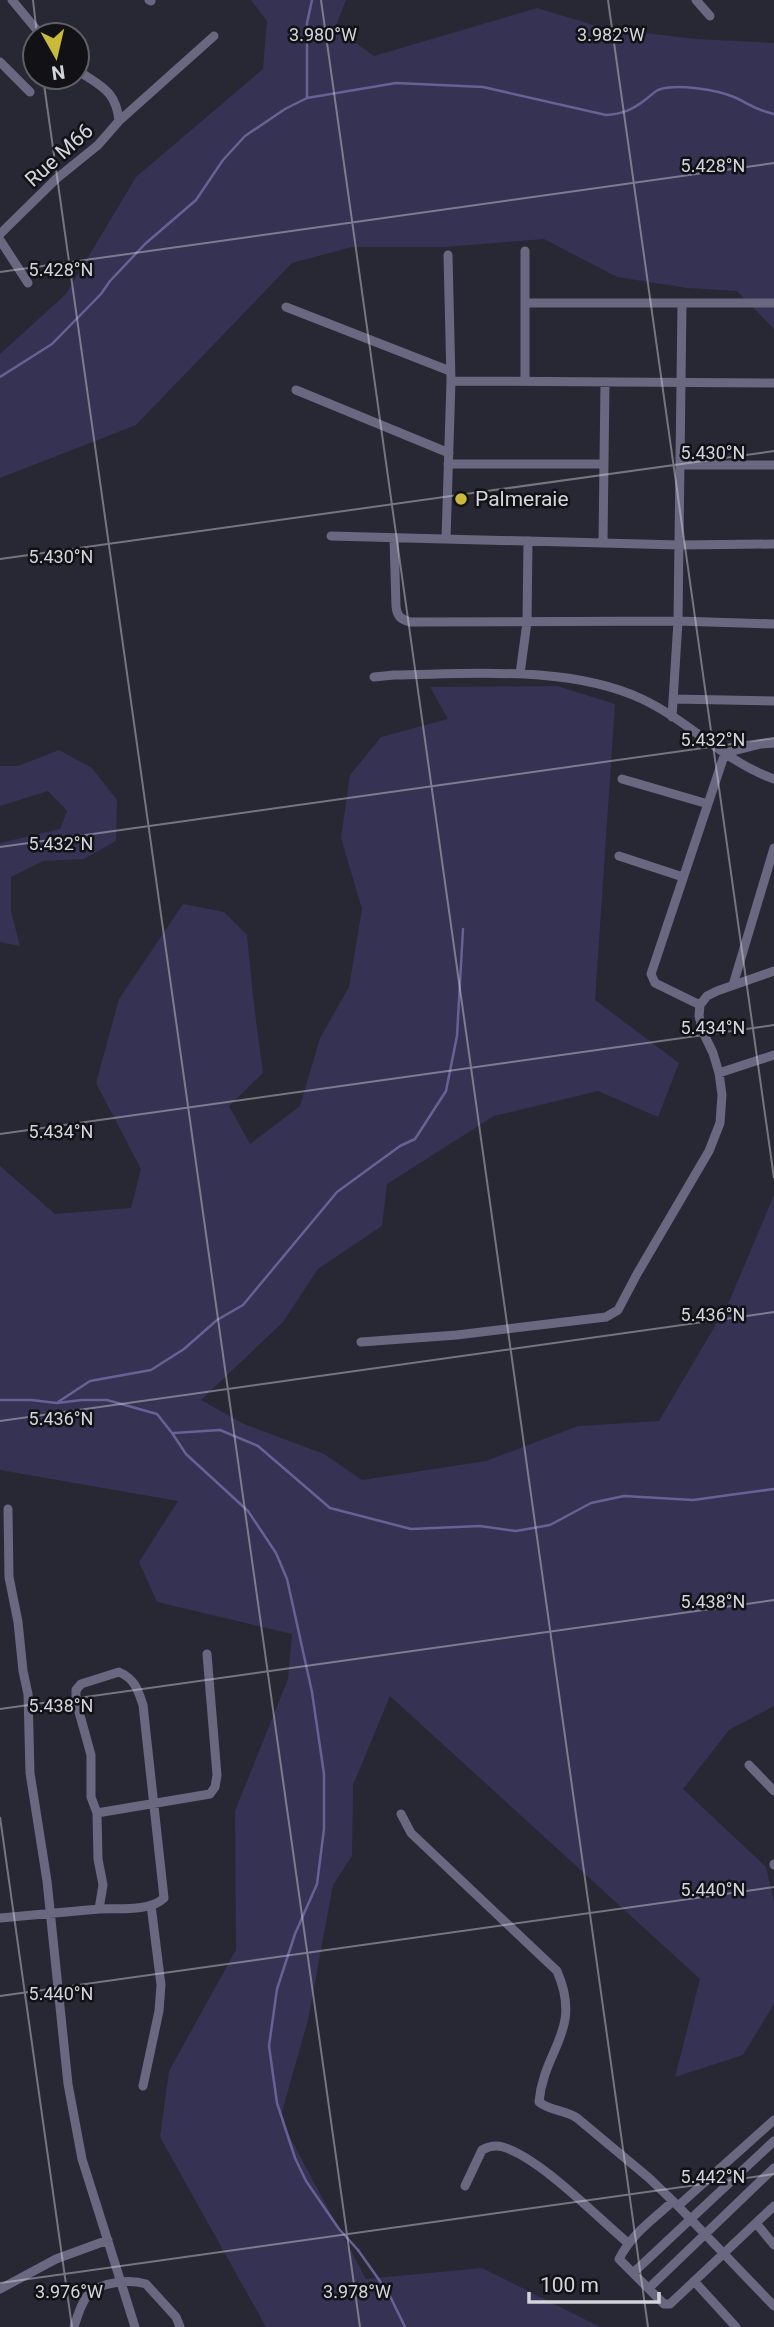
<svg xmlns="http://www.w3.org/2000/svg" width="774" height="2327" viewBox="0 0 774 2327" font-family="Roboto,sans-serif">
	<rect width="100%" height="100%" fill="#282734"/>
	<path fill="#363253" d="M251,0H346L335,28L374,56L537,8L603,28L696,39L774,43V329L737,291L687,288L617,277L544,239L445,247H352L292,263L136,425L0,478V354L66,294L136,177L263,69L267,21Z
		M557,686L615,704L595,1000L679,1063L658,1117L598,1091L494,1116L387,1184L382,1226L318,1269L283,1322L201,1400L244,1424L324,1454L362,1480L486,1461L578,1426L659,1421L729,1302L774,1195V1706L729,1730L683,1789L766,1867L774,1902V2004L743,2055L675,2077L700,1979L390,1696L353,1785L352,1856L333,1885L308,2020L280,2119L366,2279L482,2268L600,2327H266L160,2137L169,2071L236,1950L235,1811L288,1679L292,1634L157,1602L139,1562L178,1501L0,1470V1166L55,1214L131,1208L141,1169L96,1083L119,999L183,904L224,912L247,935L254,1005L263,1073L229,1106L250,1144L300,1106L320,1038L349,987L362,909L341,838L350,775L381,737L448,719L430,687Z
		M59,750L92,768L117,800L116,841L84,859L43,861L11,877V911L20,946L0,942V843L60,829L67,811L48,791L0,806V766H18Z"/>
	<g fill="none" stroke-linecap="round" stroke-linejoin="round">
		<path stroke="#676196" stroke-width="2.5" d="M307,98V23L312,0
			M0,377L52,344L101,294L110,281L145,244L196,200L223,160L245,136L285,109L307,98L396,83L483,87L606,115C622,114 632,110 645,100C649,97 654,92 658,90C676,83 717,90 734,97C750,104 755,110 774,114
			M0,1400H31L57,1403L82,1400H107L157,1414L172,1433L186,1454L248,1511L276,1553L287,1579L312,1692L324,1774V1829L317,1884L295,1934L277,1989L269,2046L277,2103L295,2158L306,2181L339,2229L358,2250L389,2294L405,2327
			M58,1402L90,1381L151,1370L184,1349L217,1320L243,1305L337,1192L400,1146L415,1139L446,1091L457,1036L463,929
			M174,1433L220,1430L258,1446L330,1508L411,1529L480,1526L516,1531L550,1525L591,1503L624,1496L693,1500L774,1489"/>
		<path stroke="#6a6880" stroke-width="9" d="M12,0L41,35
			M149,0L151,1
			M696,0L710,16
			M0,62L30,92
			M77,70C100,86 116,90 119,121
			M0,234L56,179L98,145L119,121L214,36
			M0,240L28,283
			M526,303H774
			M286,307L450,371
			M451,381L774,383
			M525,381V251
			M296,390L449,453
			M448,464H604
			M680,465H774
			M331,536L679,545L774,544
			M394,538L396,606C397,616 400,619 410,622L678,621L774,624
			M446,539L451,381L448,255
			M603,543L605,382
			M520,674L527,622L528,541
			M374,677L394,675C472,674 569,665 642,699C689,721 725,762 774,779
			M673,699L774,701
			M672,717L678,621L682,303
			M622,779L708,804
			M619,856L683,877
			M733,985L774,848
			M700,1005L655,983L651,974L725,753L761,744L774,743
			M719,1073L774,1055
			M361,1342L457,1335L556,1323L606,1317L618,1310L637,1274L709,1151L720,1123L722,1095L719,1073L713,1053L703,1032L699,1016L700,1005L707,996L717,991L774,971
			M8,1509L9,1577L18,1622L23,1671L28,1694L30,1773L47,1881L68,2084L82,2159L135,2327
			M119,1672C135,1679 138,1690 143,1705L164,1898C150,1912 118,1908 99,1909L103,1885L98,1859L97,1813L91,1797V1755L76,1701V1690L81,1684Z
			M749,1765L774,1791
			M97,1813L210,1794L215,1787L217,1775L207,1654
			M401,1814L411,1833L557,1971C583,2031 544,2048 539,2102C550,2111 566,2110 577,2118L649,2178L678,2206
			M774,1864V1865
			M0,1918L99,1909
			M143,2086L159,2011L161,1985L151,1905
			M774,2120L678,2206L774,2306
			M465,2186L482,2150C489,2146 496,2145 503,2147C540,2158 597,2217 628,2243
			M673,2201C652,2221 633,2232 619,2259L664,2304H670L774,2206
			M756,2223L774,2245
			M633,2273L774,2141
			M694,2281L736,2327
			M649,2288L774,2168
			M0,2289L56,2259L108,2240
			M74,2327C77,2317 81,2304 87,2296C98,2282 130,2279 146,2284L176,2317L180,2327"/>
	</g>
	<path fill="none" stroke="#d4d4dc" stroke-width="2" stroke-opacity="0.45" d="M33,0L37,35M321,0L648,2327M608,0L774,1178M43,77L360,2327M0,272L774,163M0,559L774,451M0,847L774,738M0,1134L774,1025M0,1421L774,1312M0,1709L774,1600M0,1817L72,2327M0,1996L774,1887M0,2283L774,2174"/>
	<circle fill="#c9ba3a" stroke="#111116" stroke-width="2.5" cx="461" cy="499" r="7"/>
	<g text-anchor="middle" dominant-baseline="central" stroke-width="5" stroke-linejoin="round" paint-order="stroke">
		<g font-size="21" fill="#d4d4dc" stroke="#111116">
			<text transform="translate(59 155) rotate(-42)">Rue M66</text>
		</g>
		<g font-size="21" fill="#d4d4dc" stroke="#111116" text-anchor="start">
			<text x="475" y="499">Palmeraie</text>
		</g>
	</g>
	<g font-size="18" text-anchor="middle" fill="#d4d4dc" stroke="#111116" stroke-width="5" stroke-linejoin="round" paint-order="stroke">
		<text x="323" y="41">3.980°W</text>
		<text x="611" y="41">3.982°W</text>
		<text x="713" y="172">5.428°N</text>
		<text x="61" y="276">5.428°N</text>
		<text x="713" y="459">5.430°N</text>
		<text x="61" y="563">5.430°N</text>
		<text x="713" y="746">5.432°N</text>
		<text x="61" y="850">5.432°N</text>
		<text x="713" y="1034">5.434°N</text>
		<text x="61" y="1138">5.434°N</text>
		<text x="713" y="1321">5.436°N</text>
		<text x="61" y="1425">5.436°N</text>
		<text x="713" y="1608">5.438°N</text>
		<text x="61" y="1712">5.438°N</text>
		<text x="713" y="1896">5.440°N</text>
		<text x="61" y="2000">5.440°N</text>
		<text x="713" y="2183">5.442°N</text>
		<text x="69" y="2298">3.976°W</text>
		<text x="357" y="2298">3.978°W</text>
	</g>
	<g transform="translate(56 56) rotate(172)"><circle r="33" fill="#111116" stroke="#5f5f65" stroke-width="2"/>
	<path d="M0-5L12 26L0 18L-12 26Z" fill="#c9ba3a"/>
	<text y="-10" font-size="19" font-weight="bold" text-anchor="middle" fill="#d4d4dc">N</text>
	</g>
	<path d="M529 2292v10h130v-10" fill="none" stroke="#d4d4dc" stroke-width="3.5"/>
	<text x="540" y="2292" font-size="21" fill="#d4d4dc" stroke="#111116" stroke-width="5" paint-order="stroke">100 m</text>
</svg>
